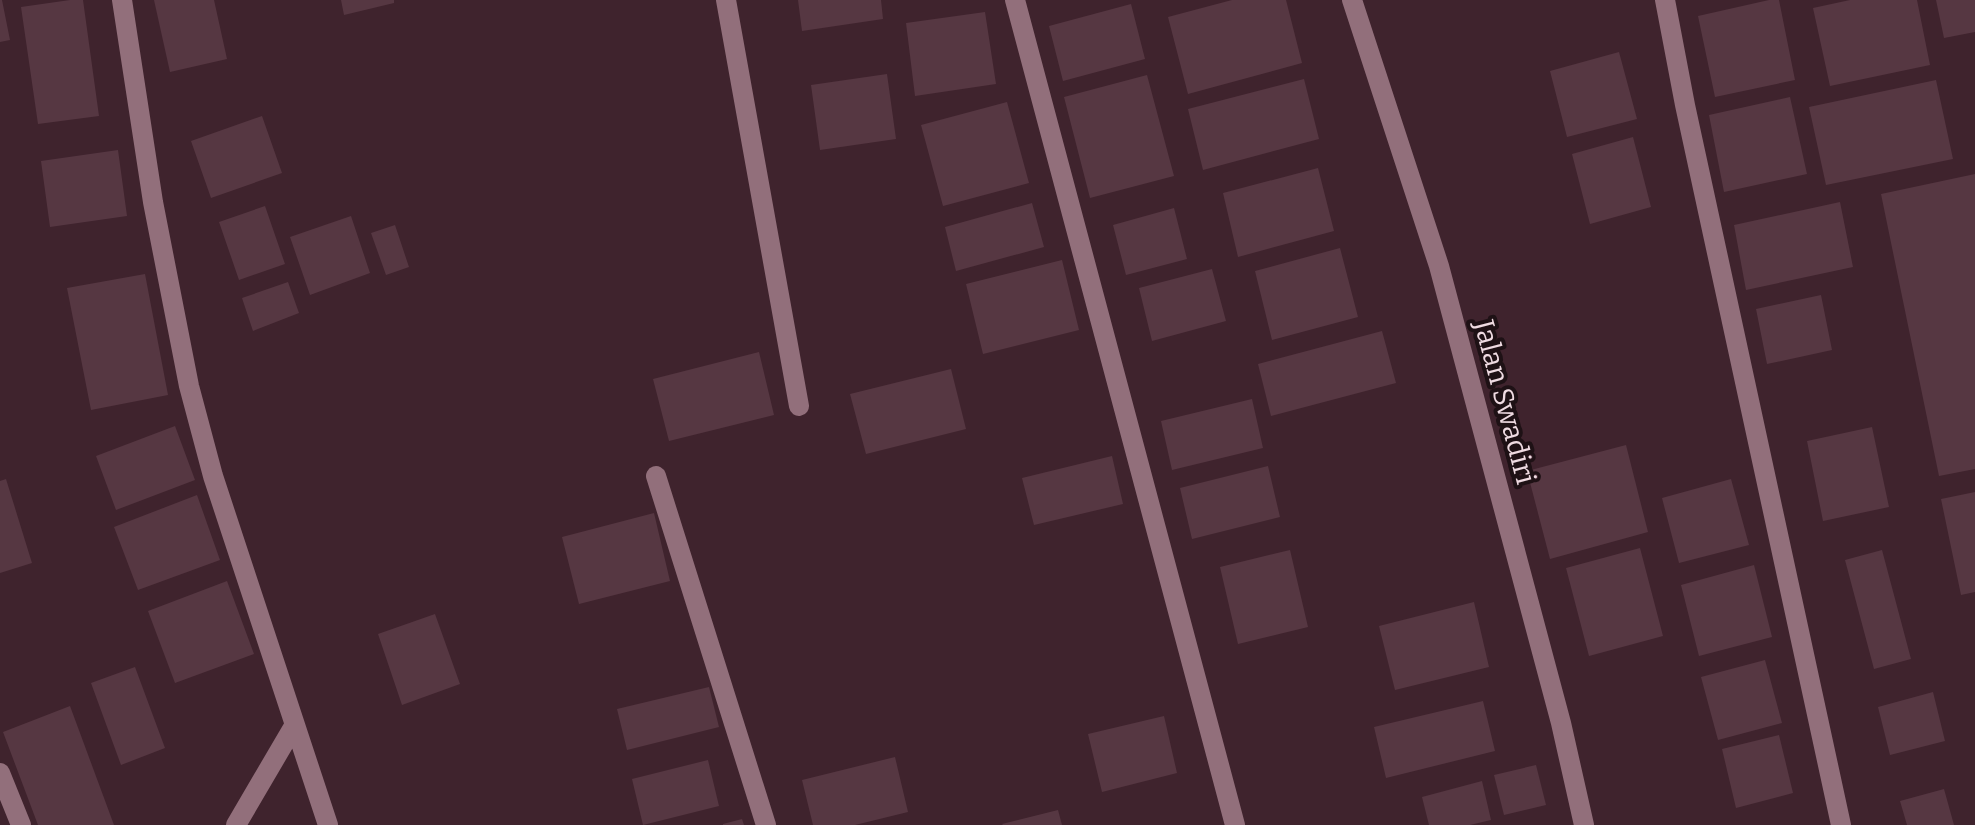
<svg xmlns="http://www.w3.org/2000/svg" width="1975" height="825" viewBox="0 0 1975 825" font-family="Bitter,serif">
	<rect width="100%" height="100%" fill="#3f232d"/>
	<path fill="#563742" d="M0,0H2L10,40L0,42Z
		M70,0H83L99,116L38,124L21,7Z
		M154,0H214L227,59L170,72Z
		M341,0H394V3L344,15Z
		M798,0H881L883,19L802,31Z
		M1232,0H1286L1302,63L1188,94L1168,17Z
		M1769,0H1779L1795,80L1715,97L1698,16Z
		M1850,0H1917L1930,65L1830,86L1813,8Z
		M1936,0H1975V32L1944,38Z
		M1131,4L1145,59L1063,81L1049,26Z
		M985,12L996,84L915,96L906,23Z
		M1619,52L1637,119L1567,137L1550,71Z
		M887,74L896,139L820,150L811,85Z
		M1147,75L1174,176L1090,198L1064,97Z
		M1304,79L1319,139L1203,170L1188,109Z
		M1936,80L1953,159L1826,185L1809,107Z
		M1790,97L1807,174L1724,192L1709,115Z
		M1007,102L1029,183L943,206L921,125Z
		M262,116L282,173L211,198L191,141Z
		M1633,137L1651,207L1590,224L1572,154Z
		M118,150L127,216L50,227L41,161Z
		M1318,168L1334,231L1238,257L1223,193Z
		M1975,174V469L1939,476L1881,194Z
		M1840,202L1853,267L1746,290L1734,225Z
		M1032,203L1044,247L956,271L945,227Z
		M265,206L285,264L239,280L219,222Z
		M1174,208L1187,259L1126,275L1113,225Z
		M351,216L370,273L310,295L290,237Z
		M395,225L409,267L386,275L371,233Z
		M1340,248L1358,317L1272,340L1255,271Z
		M1062,260L1079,330L983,354L966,284Z
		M1212,269L1226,321L1152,341L1139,288Z
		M145,274L168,395L91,410L67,288Z
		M288,282L299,313L253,331L242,298Z
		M1821,295L1832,350L1767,364L1756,309Z
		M1382,331L1396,383L1271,416L1258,364Z
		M759,352L774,415L669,441L653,379Z
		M951,369L966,429L866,454L850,394Z
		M1252,399L1263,448L1172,470L1161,421Z
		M175,426L195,480L116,510L96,456Z
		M1872,427L1889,507L1823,521L1807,441Z
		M1626,445L1648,532L1550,559L1527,471Z
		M1112,456L1123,504L1034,525L1022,478Z
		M1268,466L1280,517L1192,539L1180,488Z
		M6,479L32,563L0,573V481Z
		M1731,479L1749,545L1679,563L1662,498Z
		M1975,492V592L1961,595L1941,499Z
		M197,495L220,560L138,590L114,527Z
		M654,513L670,581L579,604L562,537Z
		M1640,548L1663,636L1589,656L1566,568Z
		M1290,550L1308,627L1238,644L1220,567Z
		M1882,550L1911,659L1874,669L1845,560Z
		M1754,565L1772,637L1699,656L1681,585Z
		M227,581L254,654L175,683L148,611Z
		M1474,602L1489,667L1395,690L1379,626Z
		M435,614L460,684L402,705L378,634Z
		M1765,660L1782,723L1718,740L1701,677Z
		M135,667L165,748L121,765L91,683Z
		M709,687L719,727L627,750L617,709Z
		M1933,692L1945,741L1890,755L1878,707Z
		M1483,701L1495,751L1386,778L1374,727Z
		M70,706L114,825H38L3,732Z
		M1164,716L1177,773L1102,792L1088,734Z
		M1779,735L1793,793L1736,808L1722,749Z
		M895,757L908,812L855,825H813L802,780Z
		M708,760L719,806L643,825L632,779Z
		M1536,765L1546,805L1504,815L1494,775Z
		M1482,781L1491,820L1470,825H1429L1422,797Z
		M1944,789L1954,825H1907L1900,801Z
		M1058,810L1062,825H1003L1002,824Z
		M742,819L744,825H723V824Z"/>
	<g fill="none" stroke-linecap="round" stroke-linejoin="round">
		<path stroke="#926f7b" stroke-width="20" d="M122,0L153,202L189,386L213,476L328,825
			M726,0L799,406
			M1015,0L1235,825
			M1352,0L1439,266L1561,723L1584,825
			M1665,0L1685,105L1841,825
			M656,476L766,825
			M0,773L21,825
			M236,825L294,726"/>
	</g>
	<g text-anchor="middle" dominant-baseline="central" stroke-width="8" stroke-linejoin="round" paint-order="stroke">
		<g font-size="28" fill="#efdbe2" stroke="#1e1115">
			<text transform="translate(1505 402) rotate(75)">Jalan Swadiri</text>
		</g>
	</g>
</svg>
